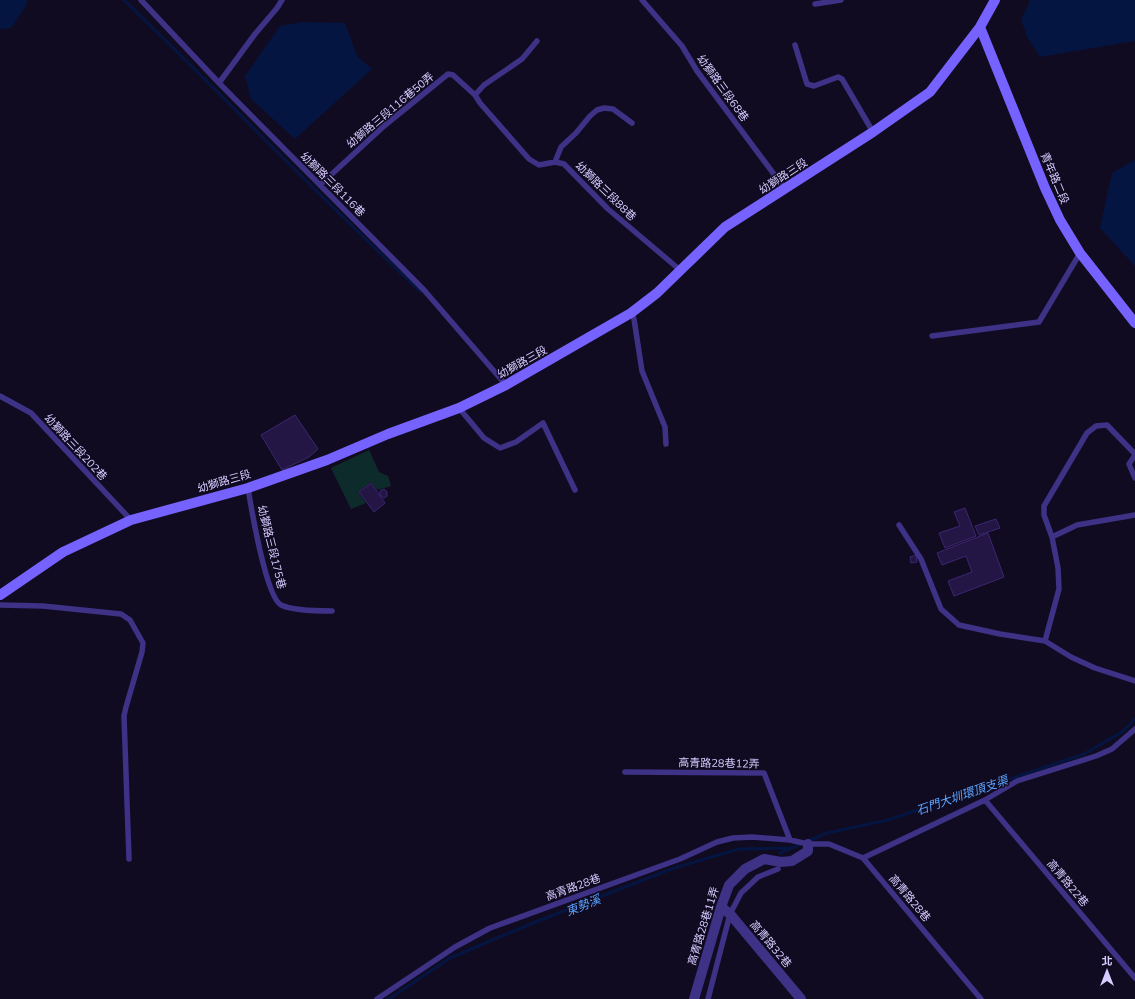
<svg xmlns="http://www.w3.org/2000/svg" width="1135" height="999" viewBox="0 0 1135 999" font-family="Mulish,'Noto Sans TC',sans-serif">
	<rect width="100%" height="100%" fill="#110b22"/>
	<path fill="#0e2b2c" d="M369,450L379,472L388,476L391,486L377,490L371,482L358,492L366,503L351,509L331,468Z"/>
	<path fill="#051541" d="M0,0H27L26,6L11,28L0,29Z
		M1029,0H1135V41L1040,57L1027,37L1021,19L1029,4Z
		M302,22L345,23L357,56L372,69L295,139L251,99L245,76L280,26Z
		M1135,160V266L1100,228L1112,173Z"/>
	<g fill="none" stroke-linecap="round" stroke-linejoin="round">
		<path stroke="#051541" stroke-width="3" d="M124,0C224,96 319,197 421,292
			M808,841L827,833L888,820L1084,754L1122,732L1135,719
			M780,853L801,844
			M389,999L450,958L533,923L674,868L739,849L789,848"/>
	</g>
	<path fill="#241644" stroke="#3c2672" d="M295,415L318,449L309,457L282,470L261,435Z
		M371,483L385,503L374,512L359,492Z
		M384,489L387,492V496L384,498L380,495V491Z
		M965,508L976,536L945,548L939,533L960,526L954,512Z
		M996,519L1000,528L979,535L975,526Z
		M988,533L1004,577L954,596L948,581L972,572L966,556L942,565L937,553Z
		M916,555L917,562L911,563L910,557Z"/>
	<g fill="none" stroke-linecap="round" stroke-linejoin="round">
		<path stroke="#3d3285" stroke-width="5.5" d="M141,0L219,83L424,290L506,385
			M642,0L682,46L697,71L785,189
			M815,4L841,0
			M537,41L522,59L484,85L475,95L480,103L529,159L539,165L555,162L564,164L608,209L680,270
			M795,45L807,84L814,86L838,77L842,79L873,132
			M219,83L255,34L277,8L282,0
			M555,162L561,147L576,133L590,116L597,110L604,108L613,109L632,123
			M320,185L384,126L448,74L453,75L475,95
			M631,313L634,319L642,371L665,427L666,444
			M932,336L1039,322L1080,253
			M0,396L31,413L131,520
			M459,408L484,438L500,448L516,442L543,423L575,490
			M1135,455L1129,464L1135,478
			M248,488C251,507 266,597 281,605C293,611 318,611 332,611
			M899,525L921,559L941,609L959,625L1000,634L1045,641L1071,657L1095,668L1135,681
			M1052,537L1077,525L1135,515
			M0,605L43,606L121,614L130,620L143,643L142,652L126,707L124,716L129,859
			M1045,641L1059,589L1058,568L1052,537L1044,515V506L1087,433L1096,426L1107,425L1135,454
			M625,772L764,773L790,840
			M985,800L1135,978
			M377,999L455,947L490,928L680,859L717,842L733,838L752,837L790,840L808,844H829L863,858
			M708,999L730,914L741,893L758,877L778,869
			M981,999L863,858L985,800L1017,781L1096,756L1112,749L1135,729"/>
		<path stroke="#3d3285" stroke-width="10" d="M721,907L730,914L801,999
			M694,999L721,907L729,885L745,869L764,859L781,862L792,861L808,851V844"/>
		<path stroke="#7663ff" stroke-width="10" d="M980,27L1045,188L1060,220L1080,253L1135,323
			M0,595L63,552L131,520L248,488L327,460L388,434L459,408L506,385L631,313L657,293L725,227L873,132L930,92L980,27L995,0"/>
	</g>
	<g text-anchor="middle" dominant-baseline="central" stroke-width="3" stroke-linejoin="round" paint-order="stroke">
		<g font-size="11" fill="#d7ccff" stroke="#110b22">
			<text transform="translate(723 88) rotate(54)">幼獅路三段68巷</text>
			<text transform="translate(390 110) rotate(-40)">幼獅路三段116巷50弄</text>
			<text transform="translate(783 176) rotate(-33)">幼獅路三段</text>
			<text transform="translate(1055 178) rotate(67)">青年路二段</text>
			<text transform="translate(333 184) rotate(45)">幼獅路三段116巷</text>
			<text transform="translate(606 191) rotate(44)">幼獅路三段88巷</text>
			<text transform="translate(522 362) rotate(-29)">幼獅路三段</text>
			<text transform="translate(76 447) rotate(47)">幼獅路三段202巷</text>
			<text transform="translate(224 481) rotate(-16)">幼獅路三段</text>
			<text transform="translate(272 547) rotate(76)">幼獅路三段175巷</text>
			<text transform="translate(719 763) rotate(1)">高青路28巷12弄</text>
			<text transform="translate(1068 883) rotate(50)">高青路22巷</text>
			<text transform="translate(573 887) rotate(-20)">高青路28巷</text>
			<text transform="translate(910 898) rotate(50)">高青路28巷</text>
			<text transform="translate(703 926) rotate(-73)">高青路28巷11弄</text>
			<text transform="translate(771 944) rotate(50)">高青路32巷</text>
		</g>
		<g font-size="12" font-style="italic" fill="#5aa3ff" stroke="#110b22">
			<text transform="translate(962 795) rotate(-19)">石門大圳環頂支渠</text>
			<text transform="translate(583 905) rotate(-22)">東勢溪</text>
		</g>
	</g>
	<g transform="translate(1107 971)" stroke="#110b22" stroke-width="3" paint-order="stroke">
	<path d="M0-3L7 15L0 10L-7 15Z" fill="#d7ccff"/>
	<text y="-6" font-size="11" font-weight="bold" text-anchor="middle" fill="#d7ccff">北</text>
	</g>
</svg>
